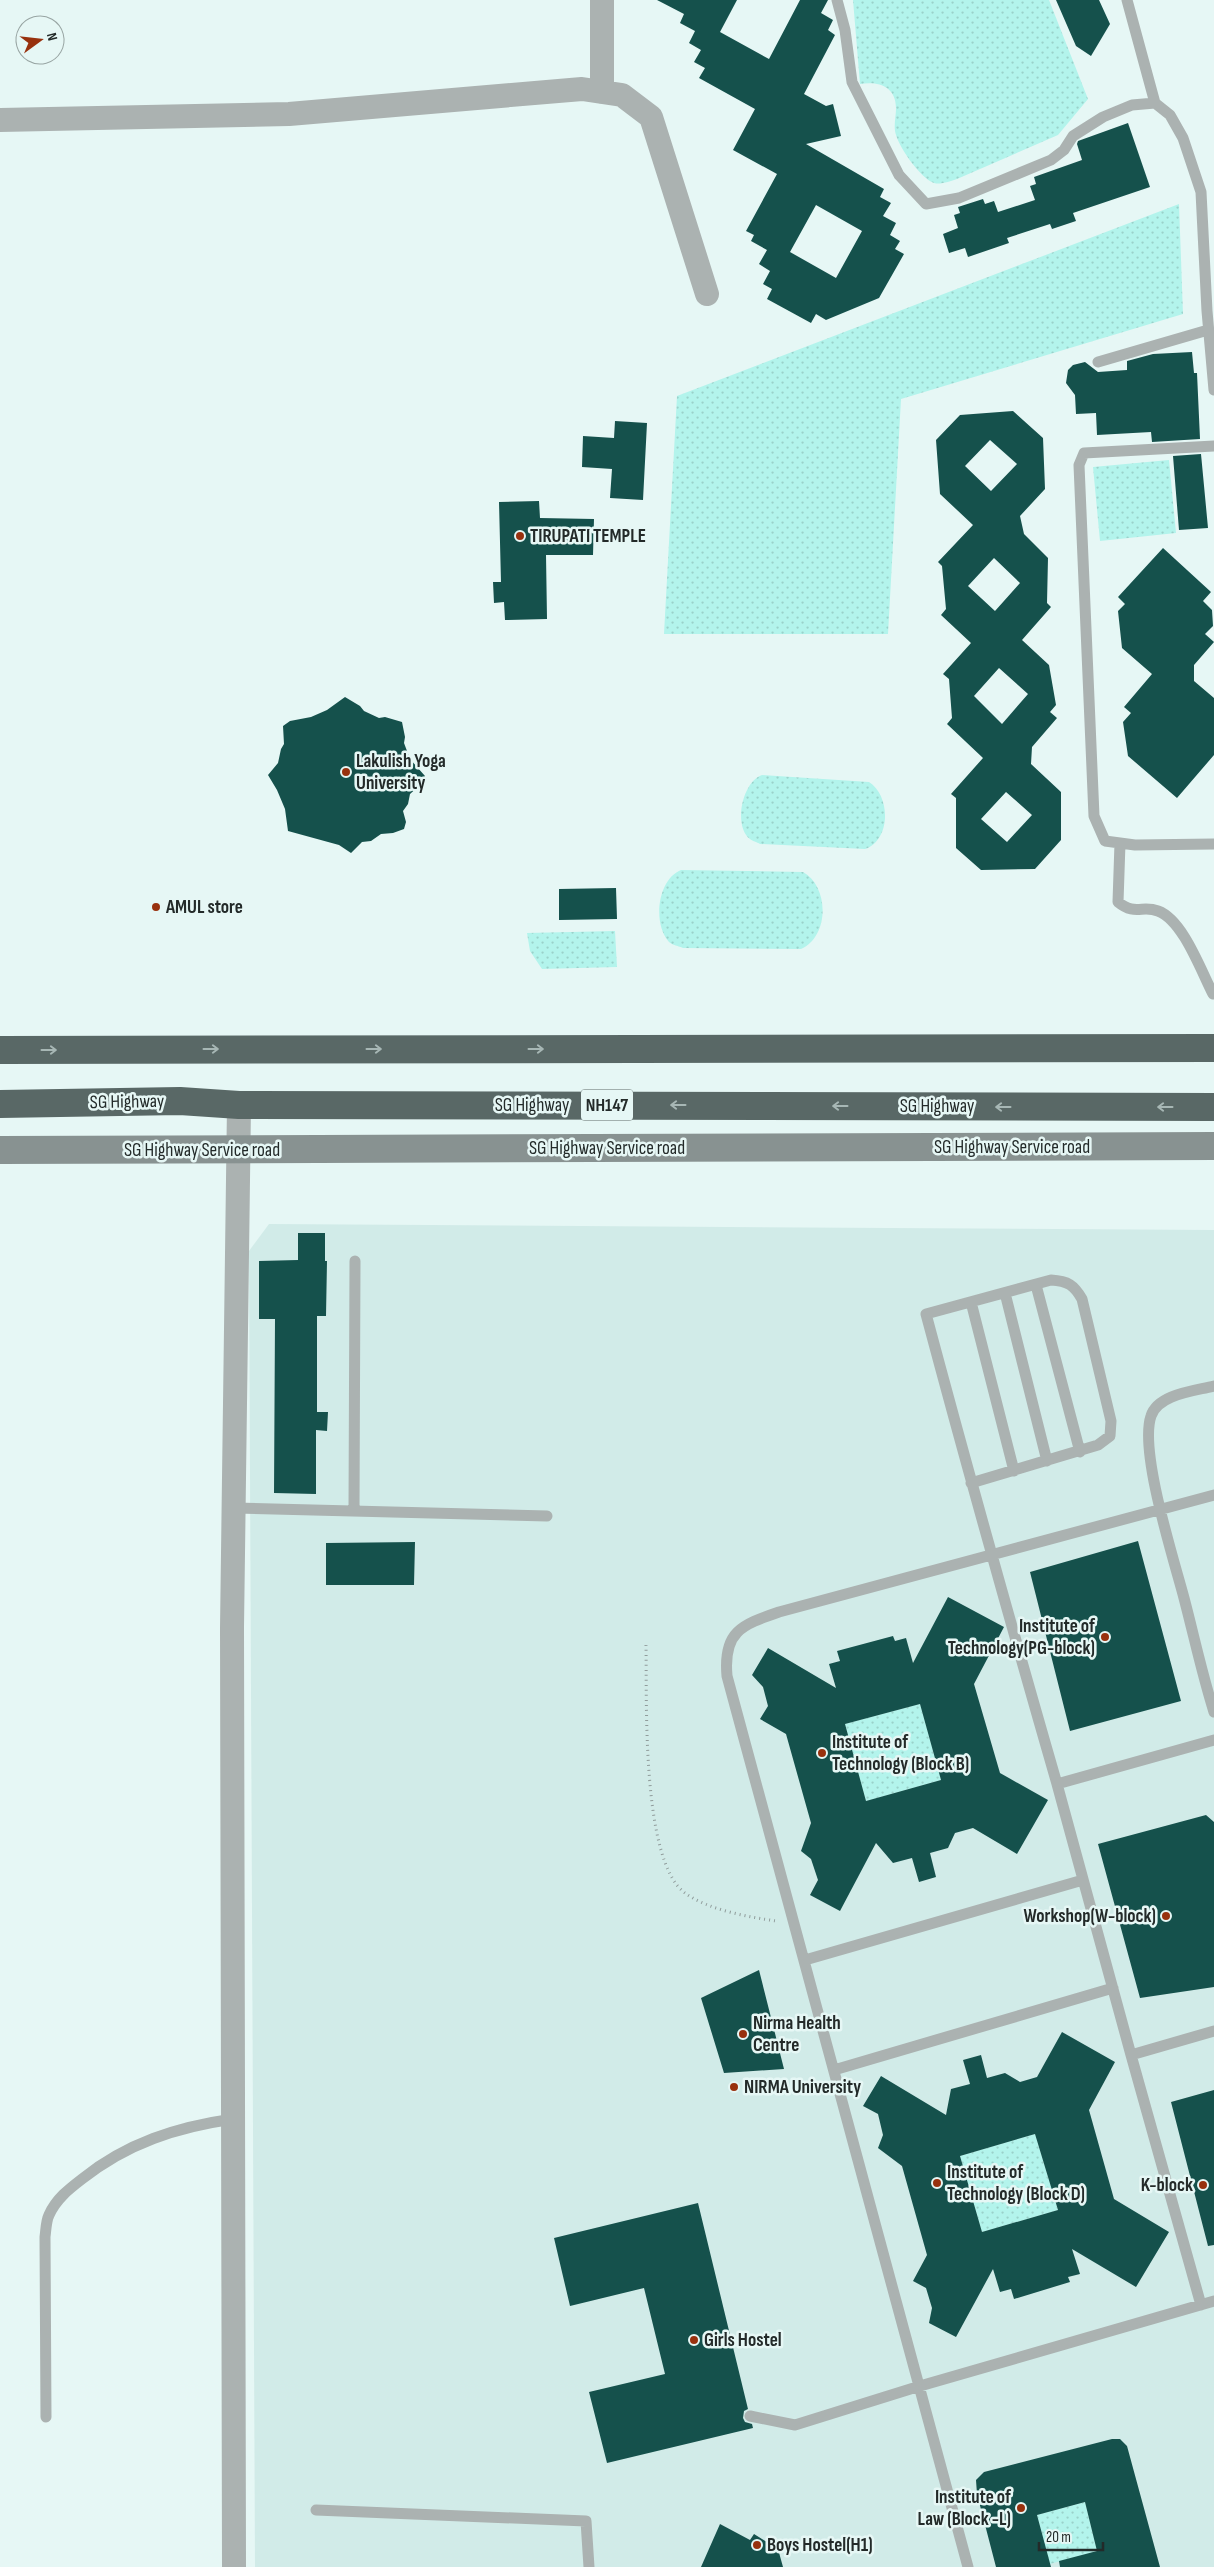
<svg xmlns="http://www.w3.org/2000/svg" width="1214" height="2567" viewBox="0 0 1214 2567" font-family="'Sofia Sans Condensed',sans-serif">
	<defs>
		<pattern id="grass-dots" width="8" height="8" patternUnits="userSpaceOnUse" patternTransform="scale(1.25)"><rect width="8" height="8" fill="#b3f4ec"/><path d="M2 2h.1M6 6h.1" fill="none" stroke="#9ad1ca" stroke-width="1.8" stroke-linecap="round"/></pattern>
	</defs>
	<rect width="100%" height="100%" fill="#e6f7f5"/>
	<path fill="#d1ebe8" d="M269,1224L1214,1230V2567H255L249,1251Z"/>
	<path fill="url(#grass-dots)" d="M853,0H1049L1088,99L1058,135L957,179C950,181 941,185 934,183C920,178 897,145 895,131C894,123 896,116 896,108C896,86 878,81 860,84Z
		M1179,204L1183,314L901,399L888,634H664L677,396Z
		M1169,460L1176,533L1100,541L1093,467Z
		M762,775L869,782C891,796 891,840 865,849L760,844C757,842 752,841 750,839C733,826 742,782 762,775Z
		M681,870L803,872C829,886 830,936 801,949L683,948C679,946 672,945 669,942C652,923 658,879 681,870Z
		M615,931L617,967L542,969L530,951L527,933Z
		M920,1704L941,1780L866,1801L845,1724Z
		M1035,2134L1058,2210L982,2232L960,2156Z
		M1085,2502L1097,2551L1050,2564L1037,2515Z"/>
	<path fill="#15514c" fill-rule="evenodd" d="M657,0H737L720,32L769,59L800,0H828L821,13L833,20L828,30L835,35L804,94L826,106L833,104L841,136L806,144L884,189L880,197L891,203L883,216L896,223L890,235L900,241L895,249L904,254L879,298L826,320L816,314L811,323L767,299L772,289L763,284L770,271L759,264L767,250L751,241L754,235L746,231L777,174L733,150L755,109L699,78L705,68L694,62L701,50L689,43L695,31L680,23L684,14ZM816,205L862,231L836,278L790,252Z
		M1056,0H1099L1110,24L1091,56L1076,46Z
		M1128,123L1150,187L1073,213L1076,221L1052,229L1050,224L1007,238L1009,243L968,257L965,248L949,253L943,234L958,228L954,215L960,213L958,207L983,199L985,204L994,201L998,212L1035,200L1030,186L1036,184L1034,177L1082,160L1077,144L1078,141Z
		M1192,352L1194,373H1197L1200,439L1152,442L1151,432L1097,435L1096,413L1076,414L1075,395L1066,383L1068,370L1073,365L1085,362L1098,372L1127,370V361L1153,354Z
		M1013,411L1043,438L1045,489L1020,516L1024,534L1048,558L1047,603L1051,607L1022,640L1049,665L1056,705L1050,712L1057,718L1032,747L1031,764L1061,792V840L1035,869L981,870L956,848V798L951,794L983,758L947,724L952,718L949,679L943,674L971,643L941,615L946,609L942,566L938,562L973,525L940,494L936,440L960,415ZM990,440L1017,464L991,491L965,466ZM994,558L1020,583L995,611L968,586ZM999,668L1028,694L1002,724L974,696ZM1006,792L1032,815L1007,842L981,819Z
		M615,421L647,423L643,500L610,498L612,469L582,467L583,436L614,438Z
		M1201,454L1208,528L1179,530L1173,456Z
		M539,501L540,518L594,519L593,555H546L547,619L505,620L504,602L494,603L493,582H501L499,502Z
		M1163,548L1211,592L1203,601L1212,610L1213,626L1205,634L1214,642L1194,665V681L1214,698V755L1177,798L1128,756L1123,722L1131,713L1124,707L1152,674L1122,648L1118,611L1125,604L1118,597Z
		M345,697L360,706L364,711L379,718L385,717L402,722L405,737L404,743L410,759L425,776L420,785L410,794L408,804L403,811L406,822L404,829L393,833L381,834L371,841L362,842L351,853L339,845L288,831L285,809L277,790L268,775L278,763L281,749L284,744L283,726L290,721L311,717L327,710Z
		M616,888L617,919L559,920V889Z
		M298,1233H325V1261H327L326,1316H317V1412H328L327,1431L316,1430V1494L274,1493L275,1319H259V1261L298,1260Z
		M1138,1541L1181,1701L1070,1731L1030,1572Z
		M415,1542L414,1585H326V1543Z
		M948,1597L1004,1627L974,1684L1000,1773L1048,1800L1017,1854L973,1828L955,1833L948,1848L930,1853L936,1877L919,1882L912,1858L893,1863L876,1843L840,1911L810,1895L818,1880L811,1859L801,1851L811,1823L786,1734L760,1719L768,1706L763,1687L752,1675L768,1648L836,1688L829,1664L840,1661L837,1651L893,1636L895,1641L906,1638L913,1663ZM920,1704L941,1780L866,1801L845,1724Z
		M1206,1815L1214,1822V1987L1140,1998L1098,1844Z
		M759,1970L784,2069L724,2073L701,1998Z
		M1062,2032L1115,2062L1089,2110L1114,2199L1169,2232L1136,2287L1072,2249L1080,2274L1068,2277L1070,2282L1014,2299L1011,2289L1000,2292L993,2269L956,2337L929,2323L932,2308L926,2288L913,2281L927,2255L902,2166L878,2148L883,2135L878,2114L863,2106L881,2076L946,2115L951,2089L970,2084L963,2060L981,2055L987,2078L1005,2073L1020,2082L1037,2077ZM1035,2134L1058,2210L982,2232L960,2156Z
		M1214,2090V2245L1208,2246L1171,2102Z
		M698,2203L748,2409L744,2411L743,2418L745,2422L752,2424L753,2428L607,2463L589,2392L665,2374L644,2288L570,2306L554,2238Z
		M1112,2439H1120L1127,2446L1160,2567H1060L1059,2561L1097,2551L1085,2502L1037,2515L1051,2567H996L977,2494L976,2480L984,2472Z
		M720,2524L750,2540L754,2534L778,2549L783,2567H701Z"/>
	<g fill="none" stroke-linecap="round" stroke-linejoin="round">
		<path stroke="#909c9b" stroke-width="3" stroke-dasharray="1 4" stroke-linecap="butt" d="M646,1645C647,1698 641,1861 685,1893C708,1910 749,1917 776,1921"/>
		<path stroke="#abb2b1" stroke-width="11" d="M837,0L845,30L852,82L899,175L926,204L959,198L1051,160L1064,150L1073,136L1103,117L1132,105L1155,103L1170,115L1183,138L1201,192L1207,311L1214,390
			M1127,0L1155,103
			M1098,362L1208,330
			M1214,446L1084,453L1079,465L1094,816L1105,841L1135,845L1214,844
			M1120,843L1118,902C1135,916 1142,905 1158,911C1183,920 1201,971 1213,994
			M1036,1285L1080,1452
			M1005,1293L1047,1461
			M971,1302L1014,1471
			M1214,1386C1195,1391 1158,1394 1151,1416C1139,1451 1174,1560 1184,1598C1194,1636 1202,1674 1214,1712
			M971,1483L1098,1445L1110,1436L1111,1421L1082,1299C1074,1285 1068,1281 1051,1280L926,1314C968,1471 1012,1628 1057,1784
			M235,1508L547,1516
			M354,1510L355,1261
			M1214,1740L1057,1784L1131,2055L1214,2031
			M805,1960L1083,1880
			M1131,2055L1201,2305
			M834,2070L1113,1988
			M750,2416L795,2425L920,2386L1214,2301
			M46,2417L45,2237C46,2230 46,2221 49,2215C56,2199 69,2189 82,2179C127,2143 177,2127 233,2119
			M316,2510L586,2521L589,2567
			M968,2567L727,1676C723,1632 741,1625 779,1612L1214,1495"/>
		<path stroke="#abb2b1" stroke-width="24" d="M602,92V0
			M0,120L289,114L582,89L622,95L651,117L707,294
			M234,2567L232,1628L239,1105"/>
		<path stroke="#889291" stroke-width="28" d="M0,1150L1214,1146"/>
		<path stroke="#596866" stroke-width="28" d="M0,1050L1214,1048
			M0,1104L180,1101L239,1105L1214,1107"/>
	</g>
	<defs><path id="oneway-shaft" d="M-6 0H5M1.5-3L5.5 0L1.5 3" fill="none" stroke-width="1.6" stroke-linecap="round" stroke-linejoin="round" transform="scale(1.25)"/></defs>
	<g stroke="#a7b7b5">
		<use href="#oneway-shaft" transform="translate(211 1049)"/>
		<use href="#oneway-shaft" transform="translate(374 1049)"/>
		<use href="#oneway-shaft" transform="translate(536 1049)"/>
		<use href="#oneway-shaft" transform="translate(49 1050)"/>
		<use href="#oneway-shaft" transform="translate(678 1105) rotate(-180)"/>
		<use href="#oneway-shaft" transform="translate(840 1106) rotate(-180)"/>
		<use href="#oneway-shaft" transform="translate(1003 1107) rotate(-180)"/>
		<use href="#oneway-shaft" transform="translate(1165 1107) rotate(-180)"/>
	</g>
	<g fill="#98310e" stroke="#e6f7f5" stroke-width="2">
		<circle cx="520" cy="536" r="5"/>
		<circle cx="346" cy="772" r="5"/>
		<circle cx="156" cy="907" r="5"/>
		<circle cx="1105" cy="1637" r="5"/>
		<circle cx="822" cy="1753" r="5"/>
		<circle cx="1166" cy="1916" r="5"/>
		<circle cx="743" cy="2034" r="5"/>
		<circle cx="734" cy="2087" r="5"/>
		<circle cx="937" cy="2183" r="5"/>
		<circle cx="1203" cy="2185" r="5"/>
		<circle cx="694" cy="2340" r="5"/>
		<circle cx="1021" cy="2508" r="5"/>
		<circle cx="757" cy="2545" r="5"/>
	</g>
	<g text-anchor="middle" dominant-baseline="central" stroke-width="5" stroke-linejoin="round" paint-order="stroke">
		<rect fill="#e6f7f5" stroke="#5e6866" stroke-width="1" x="581" y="1089.5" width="52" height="31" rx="4"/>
		<g font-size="18" font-weight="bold" fill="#232a29">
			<text x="607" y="1105">NH147</text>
		</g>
		<g font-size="19" font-weight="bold" fill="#232a29" stroke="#e6f7f5" text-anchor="start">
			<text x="530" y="536">TIRUPATI TEMPLE</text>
			<text x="356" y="761">Lakulish Yoga<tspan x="356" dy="22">University</tspan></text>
			<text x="166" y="907">AMUL store</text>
			<text x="1095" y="1626" text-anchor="end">Institute of<tspan x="1095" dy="22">Technology(PG-block)</tspan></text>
			<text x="832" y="1742">Institute of<tspan x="832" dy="22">Technology (Block B)</tspan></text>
			<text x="1156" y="1916" text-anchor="end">Workshop(W-block)</text>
			<text x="753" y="2023">Nirma Health<tspan x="753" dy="22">Centre</tspan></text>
			<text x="744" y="2087">NIRMA University</text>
			<text x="947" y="2172">Institute of<tspan x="947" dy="22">Technology (Block D)</tspan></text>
			<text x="1193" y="2185" text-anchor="end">K-block</text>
			<text x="704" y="2340">Girls Hostel</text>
			<text x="1011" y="2497" text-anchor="end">Institute of<tspan x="1011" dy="22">Law (Block -L)</tspan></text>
			<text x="767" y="2545">Boys Hostel(H1)</text>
		</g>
		<g font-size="19" fill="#232a29" stroke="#e6f7f5">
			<text transform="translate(127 1102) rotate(-1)">SG Highway</text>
			<text x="532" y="1105">SG Highway</text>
			<text x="937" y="1106">SG Highway</text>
			<text x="1012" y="1147">SG Highway Service road</text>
			<text x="607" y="1148">SG Highway Service road</text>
			<text x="202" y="1150">SG Highway Service road</text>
		</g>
	</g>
	<g transform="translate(40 40) rotate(75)"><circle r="24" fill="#e6f7f5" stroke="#98a5a3"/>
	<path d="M0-4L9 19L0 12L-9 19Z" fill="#98310e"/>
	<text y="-8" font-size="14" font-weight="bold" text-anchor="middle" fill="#232a29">N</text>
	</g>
	<path d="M1039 2542v8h64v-8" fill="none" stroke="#232a29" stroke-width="2.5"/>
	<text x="1046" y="2542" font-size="15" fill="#232a29" stroke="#e6f7f5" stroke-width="4" paint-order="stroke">20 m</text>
</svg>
